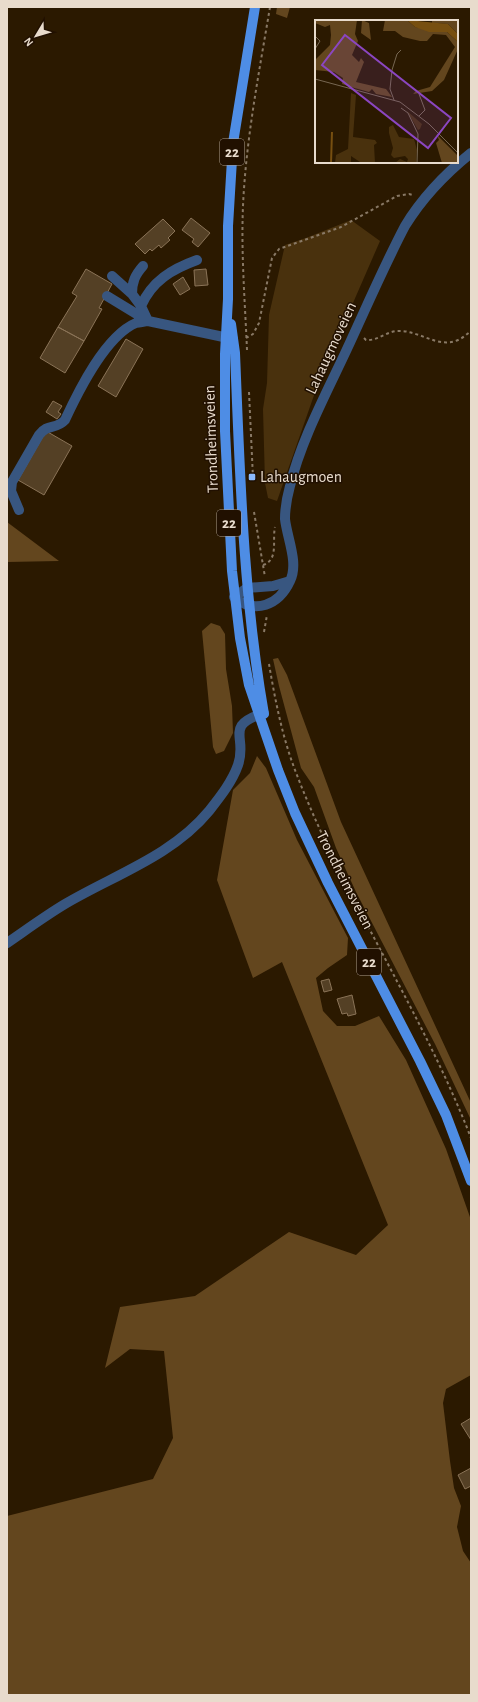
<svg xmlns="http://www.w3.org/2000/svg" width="478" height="1702" viewBox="0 0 478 1702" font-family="'Alegreya Sans',sans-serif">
	<rect width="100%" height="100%" fill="#2b1900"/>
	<path fill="#49310d" d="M351,220L380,241L319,381L277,501L268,498L265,483L263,409L267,383L269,315L285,245L306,238Z"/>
	<path fill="#63461e" d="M277,7H290L287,18L276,14Z
		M7,522L59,561L7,562Z
		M211,623L220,626L225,634L226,669L232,706L233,733L224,751L216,754L213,747L202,631Z
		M278,658L287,675L341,822L471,1103V1120L435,1044L356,892L336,848L314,787L301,768L279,686L273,659Z
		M257,756L266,768L297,840L348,938L347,955L328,968L316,978L323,1011L337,1026H355L379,1016L406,1060L446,1149L471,1220V1375L446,1389L443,1403L450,1461L454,1488L461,1506L457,1527L463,1551L471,1563V1695H7V1516L153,1479L173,1438L164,1351L130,1349L105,1368L120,1307L195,1296L289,1232L356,1255L388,1225L282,962L253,978L217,880L233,790L250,773Z"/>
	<path fill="#544025" stroke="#8a7357" d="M191,218L210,233L198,247L192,242L194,239L182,230Z
		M163,219L175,231L168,238L170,240L161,248L159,245L152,251L150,249L145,254L135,244Z
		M86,269L112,284L99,308L102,309L84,341L58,327L77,296L72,293Z
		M206,269L208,285L195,286L194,270Z
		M183,277L190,289L180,295L173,284Z
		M58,327L84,341L65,373L40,358Z
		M126,339L143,349L116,397L98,386Z
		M53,401L62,406L58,412L61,414L57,419L46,412Z
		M46,431L72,446L44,495L18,480Z
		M329,979L332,990L324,992L321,981Z
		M352,995L356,1014L348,1016L347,1013L342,1014L337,999Z
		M471,1418V1440L461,1424Z
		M471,1468V1486L465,1489L458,1475Z"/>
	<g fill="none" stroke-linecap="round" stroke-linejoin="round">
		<path stroke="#897965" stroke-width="2" stroke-dasharray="3 3" stroke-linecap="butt" d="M246,338L253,334L259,323L272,258L279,249L341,227L397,196L409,194L413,195
			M364,338L366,340C378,341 387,331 398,331C419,330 438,349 458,340C463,338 467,334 471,331
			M247,350C245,302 241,254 243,206C246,139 259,73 270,7
			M249,392L253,478
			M254,512L265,577
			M263,565C279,560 272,540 275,527
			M264,632L267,615
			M269,664C275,699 282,736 295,770C343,897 422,1011 471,1138"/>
		<path stroke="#385680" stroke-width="10" d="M112,276L132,294L141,306
			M132,294C132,282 135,275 143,266
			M107,296L148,321L141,306C152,281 172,269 197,260
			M19,510L11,491L12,482L39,435C48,423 56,430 65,420C78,392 105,336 136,323C140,322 144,322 148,321L233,339
			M290,581L273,586L247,588L234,597C255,615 279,605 290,581C299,563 287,538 285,519C285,508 287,497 290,486C301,440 327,392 347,349C366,308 384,266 405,226C422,198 445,174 471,153
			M7,943C26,930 45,916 65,904C114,875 172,856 209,811C220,797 232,782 238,765C248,737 223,726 264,713"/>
		<path stroke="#4e8de5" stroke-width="10" d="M255,7L233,143L228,226V299L225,354V431L232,571L240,638L249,685L278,770L295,813L328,883L420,1061L446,1115L471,1181
			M231,324L235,353C240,474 243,595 264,714"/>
	</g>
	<rect fill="#8bbafc" stroke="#211000" stroke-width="1.5" x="248" y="473" width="8" height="8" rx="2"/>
	<g text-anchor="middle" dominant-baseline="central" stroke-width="3" stroke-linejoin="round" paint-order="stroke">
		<g fill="#211000" stroke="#ac9e8f" stroke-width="1">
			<rect x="220" y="139" width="24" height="26" rx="3"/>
			<rect x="217" y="510" width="24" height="26" rx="3"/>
			<rect x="357" y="949" width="24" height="26" rx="3"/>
		</g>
		<g font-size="15" font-weight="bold" fill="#e8dbcc">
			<text x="232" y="152">22</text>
			<text x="229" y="523">22</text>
			<text x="369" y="962">22</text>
		</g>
		<g font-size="16" fill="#e8dbcc" stroke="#211000">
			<text transform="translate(331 348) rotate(-65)">Lahaugmoveien</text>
			<text transform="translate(211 439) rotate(-92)">Trondheimsveien</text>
			<text transform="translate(345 880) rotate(63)">Trondheimsveien</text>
		</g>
		<g font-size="16" fill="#e8dbcc" stroke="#211000" text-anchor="start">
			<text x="260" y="477">Lahaugmoen</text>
		</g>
	</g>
	<g transform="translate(315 20)">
		<rect width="143" height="143" fill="#2b1900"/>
		<path d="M36,73L41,75L38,117L60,120L62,123L59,125L60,143L45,142L36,136V143H20L21,135L33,129ZM92,91L107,104L105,109L103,110ZM78,105L84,117L99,119L102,130L101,143H80L85,139L92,142L93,139L90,136L79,138L76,135L78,128L74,113V107Z" fill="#49310d"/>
		<path d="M0,0H42L40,14L43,21L37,35L44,42L46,38L49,42L41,62L71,69L77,77L61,74L57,69L54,72L36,67L27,64L28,58L19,52L0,50V40L15,25L16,15L15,5L10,7L0,3ZM47,0L54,3L56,20L46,13ZM70,0H92L100,7L132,12L143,22V29L129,60L117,71L98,74L101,71L115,67L140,27L131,15L118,14L112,21H105L88,17L80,11H68ZM117,0H143V14L133,4L117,3ZM122,115L143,136V143H127L121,123L124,120Z" fill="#63461e"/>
		<path d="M92,0L133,4L143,14V22L132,12H114L100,7Z" fill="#774f10"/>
		<path fill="none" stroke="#774f10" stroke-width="2" d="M16,143L17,112"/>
		<path fill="none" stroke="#776752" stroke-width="1" d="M0,16L5,21L0,29M0,59L85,82L114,104L143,133M104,74L110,90L104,96M79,80L75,69L77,50L82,34L86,30M86,88L93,93L103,114L102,143"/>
		<path fill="#8b46c1" fill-opacity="0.15" stroke="#8b46c1" stroke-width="2" d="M30,15L136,98L113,128L7,45Z"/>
		<rect width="143" height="143" fill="none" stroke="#e8dbcc" stroke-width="2"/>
	</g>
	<rect width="478" height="1702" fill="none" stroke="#e8dbcc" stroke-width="16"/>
	<g transform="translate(36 36) rotate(232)" stroke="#211000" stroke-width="3" paint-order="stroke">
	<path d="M0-3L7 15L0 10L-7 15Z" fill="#e8dbcc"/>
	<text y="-6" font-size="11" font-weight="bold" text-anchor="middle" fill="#e8dbcc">N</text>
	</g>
</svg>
